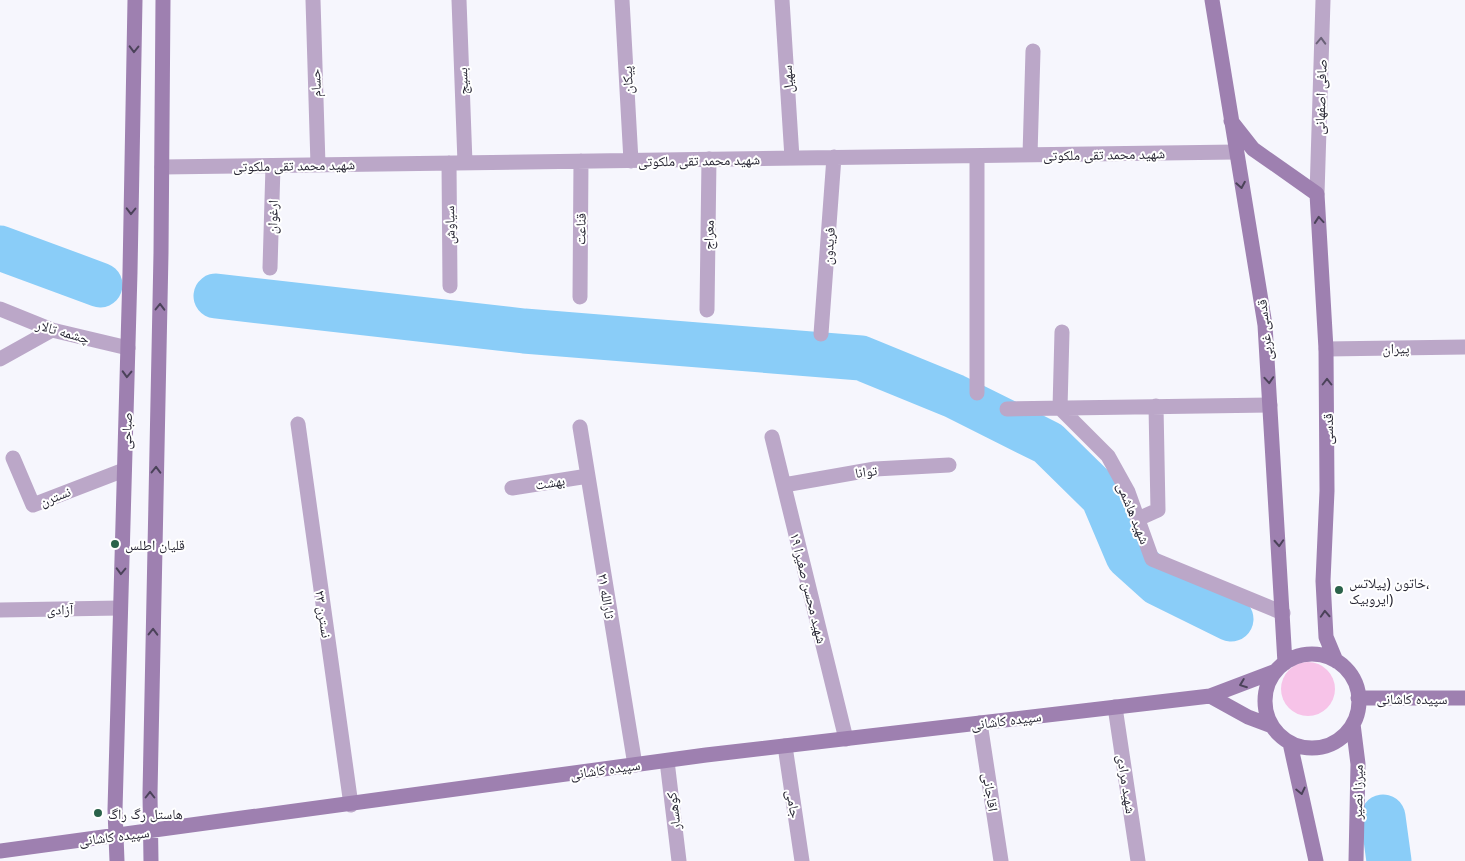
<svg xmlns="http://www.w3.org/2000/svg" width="1465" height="861" viewBox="0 0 1465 861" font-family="'Noto Sans','Noto Naskh Arabic',sans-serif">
	<rect width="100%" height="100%" fill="#f6f6fd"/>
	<path fill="#f7c3e8" d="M1281 689a27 27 0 1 1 54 0a27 27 0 1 1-54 0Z"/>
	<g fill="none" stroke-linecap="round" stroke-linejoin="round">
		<path stroke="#8acdf8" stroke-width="45" d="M0,248L100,285
			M216,296L524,331L861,358L954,396L1048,443L1103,497L1128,556L1158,583L1231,619
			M1383,817L1389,861"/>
		<path stroke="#bba7c8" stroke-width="15" d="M313,0L318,165
			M459,0L465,163
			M622,0L631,161
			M782,0L792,158
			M1030,155L1033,51
			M977,156V393
			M449,163L450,286
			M162,167L1236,152
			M1317,194L1323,0
			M270,268L273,166
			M580,297L581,161
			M0,309L52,330L128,348
			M707,310L709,159
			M1062,332L1060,408L1108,456L1128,492L1152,559L1283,613
			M821,334L834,157
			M1326,349L1465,347
			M0,359L52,330
			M1007,409L1270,405
			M298,424L351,805
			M580,427L635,765
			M772,437L846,739
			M13,458L33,505L124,470
			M784,485L875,469L949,465
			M512,488L588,476
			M1138,519L1158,510L1156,406
			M0,610L120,608
			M1115,707L1138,861
			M980,723L1001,861
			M785,746L802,861
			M667,761L679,861"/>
		<path stroke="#9e80b0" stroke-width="15" d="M1212,0L1265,325L1285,663
			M1231,121L1253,149L1317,194L1326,349L1327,491L1323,581L1326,637L1336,661
			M1265 701a47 47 0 1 1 94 0a47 47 0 1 1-94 0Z
			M1210,696L1248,717L1272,726
			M1358,698H1465
			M1353,724L1358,764L1356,861
			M1290,743L1316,861
			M0,851L706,755L1210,696L1276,671
			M117,861L115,810L130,272L135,0
			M151,861L150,794L161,253L163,0"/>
	</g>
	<defs><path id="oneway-chevron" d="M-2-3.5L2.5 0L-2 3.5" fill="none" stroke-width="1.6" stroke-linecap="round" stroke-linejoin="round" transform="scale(1.25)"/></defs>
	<use stroke="#6a6177" href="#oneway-chevron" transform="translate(1321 41) rotate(-88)"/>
	<g stroke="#4b4259">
		<use href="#oneway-chevron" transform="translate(134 49) rotate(91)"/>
		<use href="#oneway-chevron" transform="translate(1241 185) rotate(80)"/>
		<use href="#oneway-chevron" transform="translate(131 211) rotate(91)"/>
		<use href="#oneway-chevron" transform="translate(1319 220) rotate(-95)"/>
		<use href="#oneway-chevron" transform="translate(160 307) rotate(-89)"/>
		<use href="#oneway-chevron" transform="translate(127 374) rotate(92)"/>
		<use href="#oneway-chevron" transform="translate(1269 380) rotate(86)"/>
		<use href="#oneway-chevron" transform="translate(1327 382) rotate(-90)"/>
		<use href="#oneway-chevron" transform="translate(156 470) rotate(-89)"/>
		<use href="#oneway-chevron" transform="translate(1279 543) rotate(87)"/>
		<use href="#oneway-chevron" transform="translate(121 571) rotate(92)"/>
		<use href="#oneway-chevron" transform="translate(1325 614) rotate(-93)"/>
		<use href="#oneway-chevron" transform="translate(153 632) rotate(-89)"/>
		<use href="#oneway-chevron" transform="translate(1243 684) rotate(159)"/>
		<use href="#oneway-chevron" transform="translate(1301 791) rotate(77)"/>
		<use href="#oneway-chevron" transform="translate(150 795) rotate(-90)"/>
	</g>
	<g fill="#2a624a" stroke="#fff" stroke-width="2">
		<circle cx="115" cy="544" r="5"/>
		<circle cx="1339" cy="590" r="5"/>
		<circle cx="98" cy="813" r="5"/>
	</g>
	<g text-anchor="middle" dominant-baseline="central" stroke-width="4" stroke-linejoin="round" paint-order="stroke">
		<g font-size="14" fill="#282734" stroke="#fff">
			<text transform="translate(787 79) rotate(-94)">سهیل</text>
			<text transform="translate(627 80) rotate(-93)">پیکان</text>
			<text transform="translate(462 81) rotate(-92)">بسیج</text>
			<text transform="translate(315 83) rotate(-92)">حسام</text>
			<text transform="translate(1320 97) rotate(-88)">صافی اصفهانی</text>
			<text transform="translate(1104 154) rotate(-1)">شهید محمد تقی ملکوتی</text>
			<text transform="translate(699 160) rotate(-1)">شهید محمد تقی ملکوتی</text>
			<text transform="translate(294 165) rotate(-1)">شهید محمد تقی ملکوتی</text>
			<text transform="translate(272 217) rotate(-88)">ارغوان</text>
			<text transform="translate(449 225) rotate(-91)">سیاوش</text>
			<text transform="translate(580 229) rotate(-89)">قناعت</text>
			<text transform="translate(708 235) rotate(-89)">معراج</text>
			<text transform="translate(828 246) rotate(-86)">فریدون</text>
			<text transform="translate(1264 330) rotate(-96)">قدسی غربی</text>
			<text transform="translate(63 331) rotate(16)">چشمه تالار</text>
			<text transform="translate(1396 348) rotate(-1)">پیران</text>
			<text transform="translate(1327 429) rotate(-90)">قدسی</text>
			<text transform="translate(126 431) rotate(-88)">صباحی</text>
			<text transform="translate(866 471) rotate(-8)">توانا</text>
			<text transform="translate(550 482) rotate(-9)">بهشت</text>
			<text transform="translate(55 496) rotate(-21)">نسترن</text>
			<text transform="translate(1134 513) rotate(68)">شهید هاشمی</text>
			<text transform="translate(809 588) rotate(76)">شهید محسن صغیرا ۱۹</text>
			<text transform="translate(607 596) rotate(81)">ثارالله ۲۱</text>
			<text transform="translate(60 609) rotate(-1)">آزادی</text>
			<text transform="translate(324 614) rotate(82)">نسترن ۲۳</text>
			<text x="1412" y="698">سپیده کاشانی</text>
			<text transform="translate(1006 720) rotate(-7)">سپیده کاشانی</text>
			<text transform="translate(605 769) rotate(-8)">سپیده کاشانی</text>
			<text transform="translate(1127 784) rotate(81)">شهید مرادی</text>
			<text transform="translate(991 792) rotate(81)">اقاجانی</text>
			<text transform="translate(1357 792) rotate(-89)">میرزا نصیر</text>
			<text transform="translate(794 804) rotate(81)">جامی</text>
			<text transform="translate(673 811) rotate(-97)">کوهسار</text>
			<text transform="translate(114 836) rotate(-7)">سپیده کاشانی</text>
		</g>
		<g font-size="14" fill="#282734" stroke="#fff" text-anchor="start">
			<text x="125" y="544">قلیان اطلس</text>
			<text x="1349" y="582">خاتون (پیلاتس،<tspan x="1349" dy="16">ایروبیک)</tspan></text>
			<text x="108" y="813">هاستل رگ راگ</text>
		</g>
	</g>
</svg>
